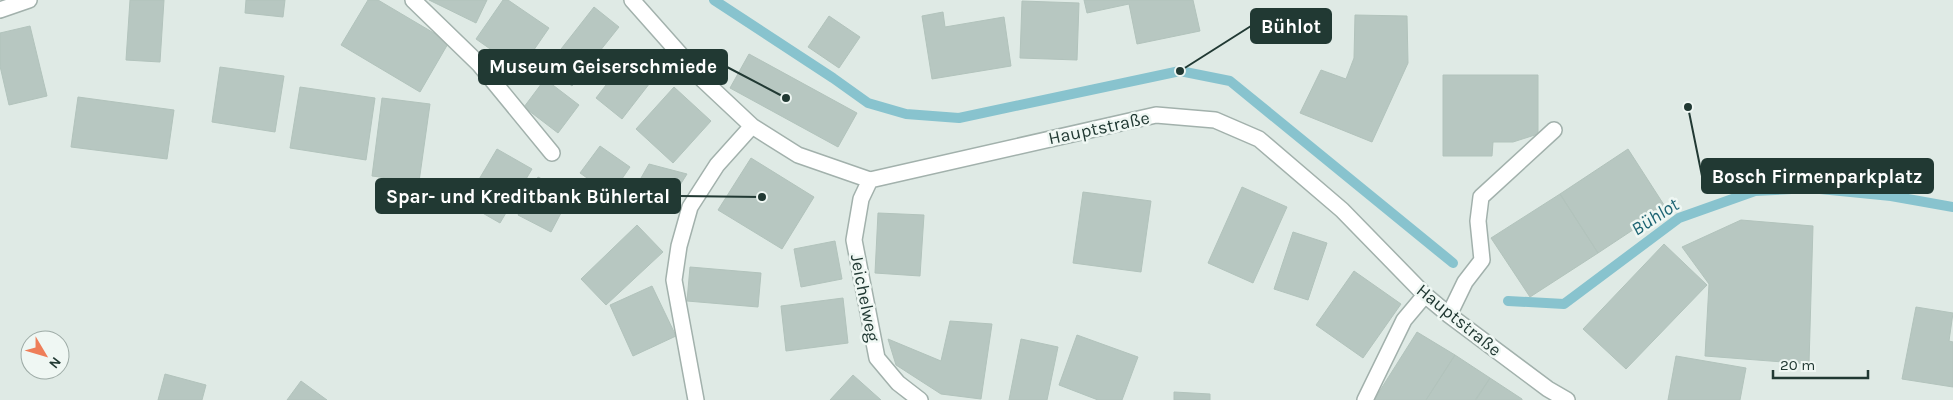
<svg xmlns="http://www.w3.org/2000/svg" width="1953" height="400" viewBox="0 0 1953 400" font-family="Karla,sans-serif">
	<rect width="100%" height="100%" fill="#dfeae5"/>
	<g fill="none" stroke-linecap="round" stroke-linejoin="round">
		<path stroke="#88c3ce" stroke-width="10" d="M714,0L833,78L868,103L906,114L959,118L1180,71L1230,81L1453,263
			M1508,301L1564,304L1679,218L1755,191L1810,188L1891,196L1953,207"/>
	</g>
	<path fill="#b7c7c1" stroke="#b2c3bc" d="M130,0H164L160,62L126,60Z
		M246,0H285L283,17L245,13Z
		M368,0H378L449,42L420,92L341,45Z
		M429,0H487L476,23Z
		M503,0H508L549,28L520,70L476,39Z
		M1084,0H1193L1200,31L1137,44L1129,4L1087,13Z
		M1022,1L1079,3L1077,60L1020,58Z
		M594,7L619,27L572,86L547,67Z
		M943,12L945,27L1004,17L1011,66L932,79L922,16Z
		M1355,15L1407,16L1408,63L1372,142L1300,113L1321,70L1346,79L1354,58Z
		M829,16L860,37L839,68L808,47Z
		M30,26L47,96L9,105L0,66V33Z
		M749,54L857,113L838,147L730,88Z
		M627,58L653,79L622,119L596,98Z
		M220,67L284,76L275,132L212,122Z
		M1443,75H1538V134L1513,142H1493L1492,156H1443Z
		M545,79L579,105L558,133L524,107Z
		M300,87L375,98L366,160L290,148Z
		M674,87L711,121L673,163L636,129Z
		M78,97L174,110L167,159L71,147Z
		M382,98L430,104L419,182L372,176Z
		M600,146L630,167L611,195L580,173Z
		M497,149L532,169L500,223L465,203Z
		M1628,149L1666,208L1598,253L1560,194Z
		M751,158L814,197L782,249L718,210Z
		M649,164L687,174L670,201L641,178Z
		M538,177L571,194L551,232L518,215Z
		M1242,187L1287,207L1253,283L1208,263Z
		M1083,192L1151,201L1141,272L1073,263Z
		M1560,194L1598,253L1530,297L1491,238Z
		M878,213L924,215L920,276L875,273Z
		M1741,220L1813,226L1809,364L1705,356L1709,284L1682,247Z
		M637,225L663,252L606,305L581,279Z
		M1293,232L1327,243L1308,300L1274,289Z
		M835,241L842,279L801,287L794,249Z
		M1664,244L1707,285L1626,369L1583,329Z
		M690,267L761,273L758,307L687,301Z
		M1354,271L1401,304L1363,358L1316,325Z
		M652,286L676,336L633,356L610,305Z
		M843,298L848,343L786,351L781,306Z
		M1916,307L1953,313L1949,341L1953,342V387L1902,379Z
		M950,321L992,324L981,399L941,394L896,365L888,339L941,361Z
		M1417,332L1455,355L1426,400H1374Z
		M1077,335L1138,357L1122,400H1098L1059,385Z
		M1021,339L1058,347L1047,400H1009Z
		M1455,355L1490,378L1476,400H1426Z
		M1676,356L1746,368L1740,400H1668Z
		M165,374L206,385L202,400H158Z
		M853,375L881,400H830Z
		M1490,378L1522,399V400H1475Z
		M301,381L327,400H287Z
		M1174,392L1210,394V400H1174Z"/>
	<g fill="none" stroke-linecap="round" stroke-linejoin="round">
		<g stroke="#a2b1ac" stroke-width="18">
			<path id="minor" d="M413,0L479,64L552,153
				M632,0L703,80L752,126L798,155L870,180L1156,115L1215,120L1259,139L1342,210L1425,295L1449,315L1548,389L1567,400
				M0,10L29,0
				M870,180L861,199L854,240L877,358L898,383L920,400
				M1449,315L1465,282L1482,260L1478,221L1481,197L1554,130
				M696,400L674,280L679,246L690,207L717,165L752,126
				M1365,400L1404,320L1425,295"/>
		</g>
		<use href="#minor" stroke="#fff" stroke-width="15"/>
	</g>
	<g text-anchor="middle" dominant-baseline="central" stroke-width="5" stroke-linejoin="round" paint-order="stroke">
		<g font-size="18" fill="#213933" stroke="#eff7f3">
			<text transform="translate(1099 128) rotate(-12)">Hauptstraße</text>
			<text transform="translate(865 298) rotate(79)">Jeichelweg</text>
			<text transform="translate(1459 320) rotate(39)">Hauptstraße</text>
		</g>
		<g font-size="19" font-style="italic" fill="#1d6473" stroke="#eff7f3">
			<text transform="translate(1655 217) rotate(-33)">Bühlot</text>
		</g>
	</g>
	<path fill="none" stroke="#213933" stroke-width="2" d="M1180 71L1251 26M786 98L727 67M1688 107L1702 176M762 197L680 196"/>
	<g fill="#213933" stroke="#eff7f3" stroke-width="2">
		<circle cx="1180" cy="71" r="5"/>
		<circle cx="786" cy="98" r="5"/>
		<circle cx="1688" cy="107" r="5"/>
		<circle cx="762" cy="197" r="5"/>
	</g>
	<g fill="#213933" stroke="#213933" stroke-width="2">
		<rect x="1251" y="9" width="80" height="34" rx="5"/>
		<rect x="479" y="50" width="248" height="34" rx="5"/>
		<rect x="1702" y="159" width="231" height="34" rx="5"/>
		<rect x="376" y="179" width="304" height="34" rx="5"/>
	</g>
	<g font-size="19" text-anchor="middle" font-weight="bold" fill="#fff">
		<text x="1291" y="33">Bühlot</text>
		<text x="603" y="73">Museum Geiserschmiede</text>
		<text x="1817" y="183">Bosch Firmenparkplatz</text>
		<text x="528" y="203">Spar- und Kreditbank Bühlertal</text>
	</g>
	<g transform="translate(45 355) rotate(128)"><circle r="24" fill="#eff7f3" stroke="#9daba6"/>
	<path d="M0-4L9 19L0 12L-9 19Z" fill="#ee7e59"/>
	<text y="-8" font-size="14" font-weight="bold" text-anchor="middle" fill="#213933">N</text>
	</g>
	<path d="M1773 370v8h95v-8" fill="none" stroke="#213933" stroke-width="2.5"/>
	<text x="1780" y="370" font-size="15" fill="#213933" stroke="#eff7f3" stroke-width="4" paint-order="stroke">20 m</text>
</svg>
